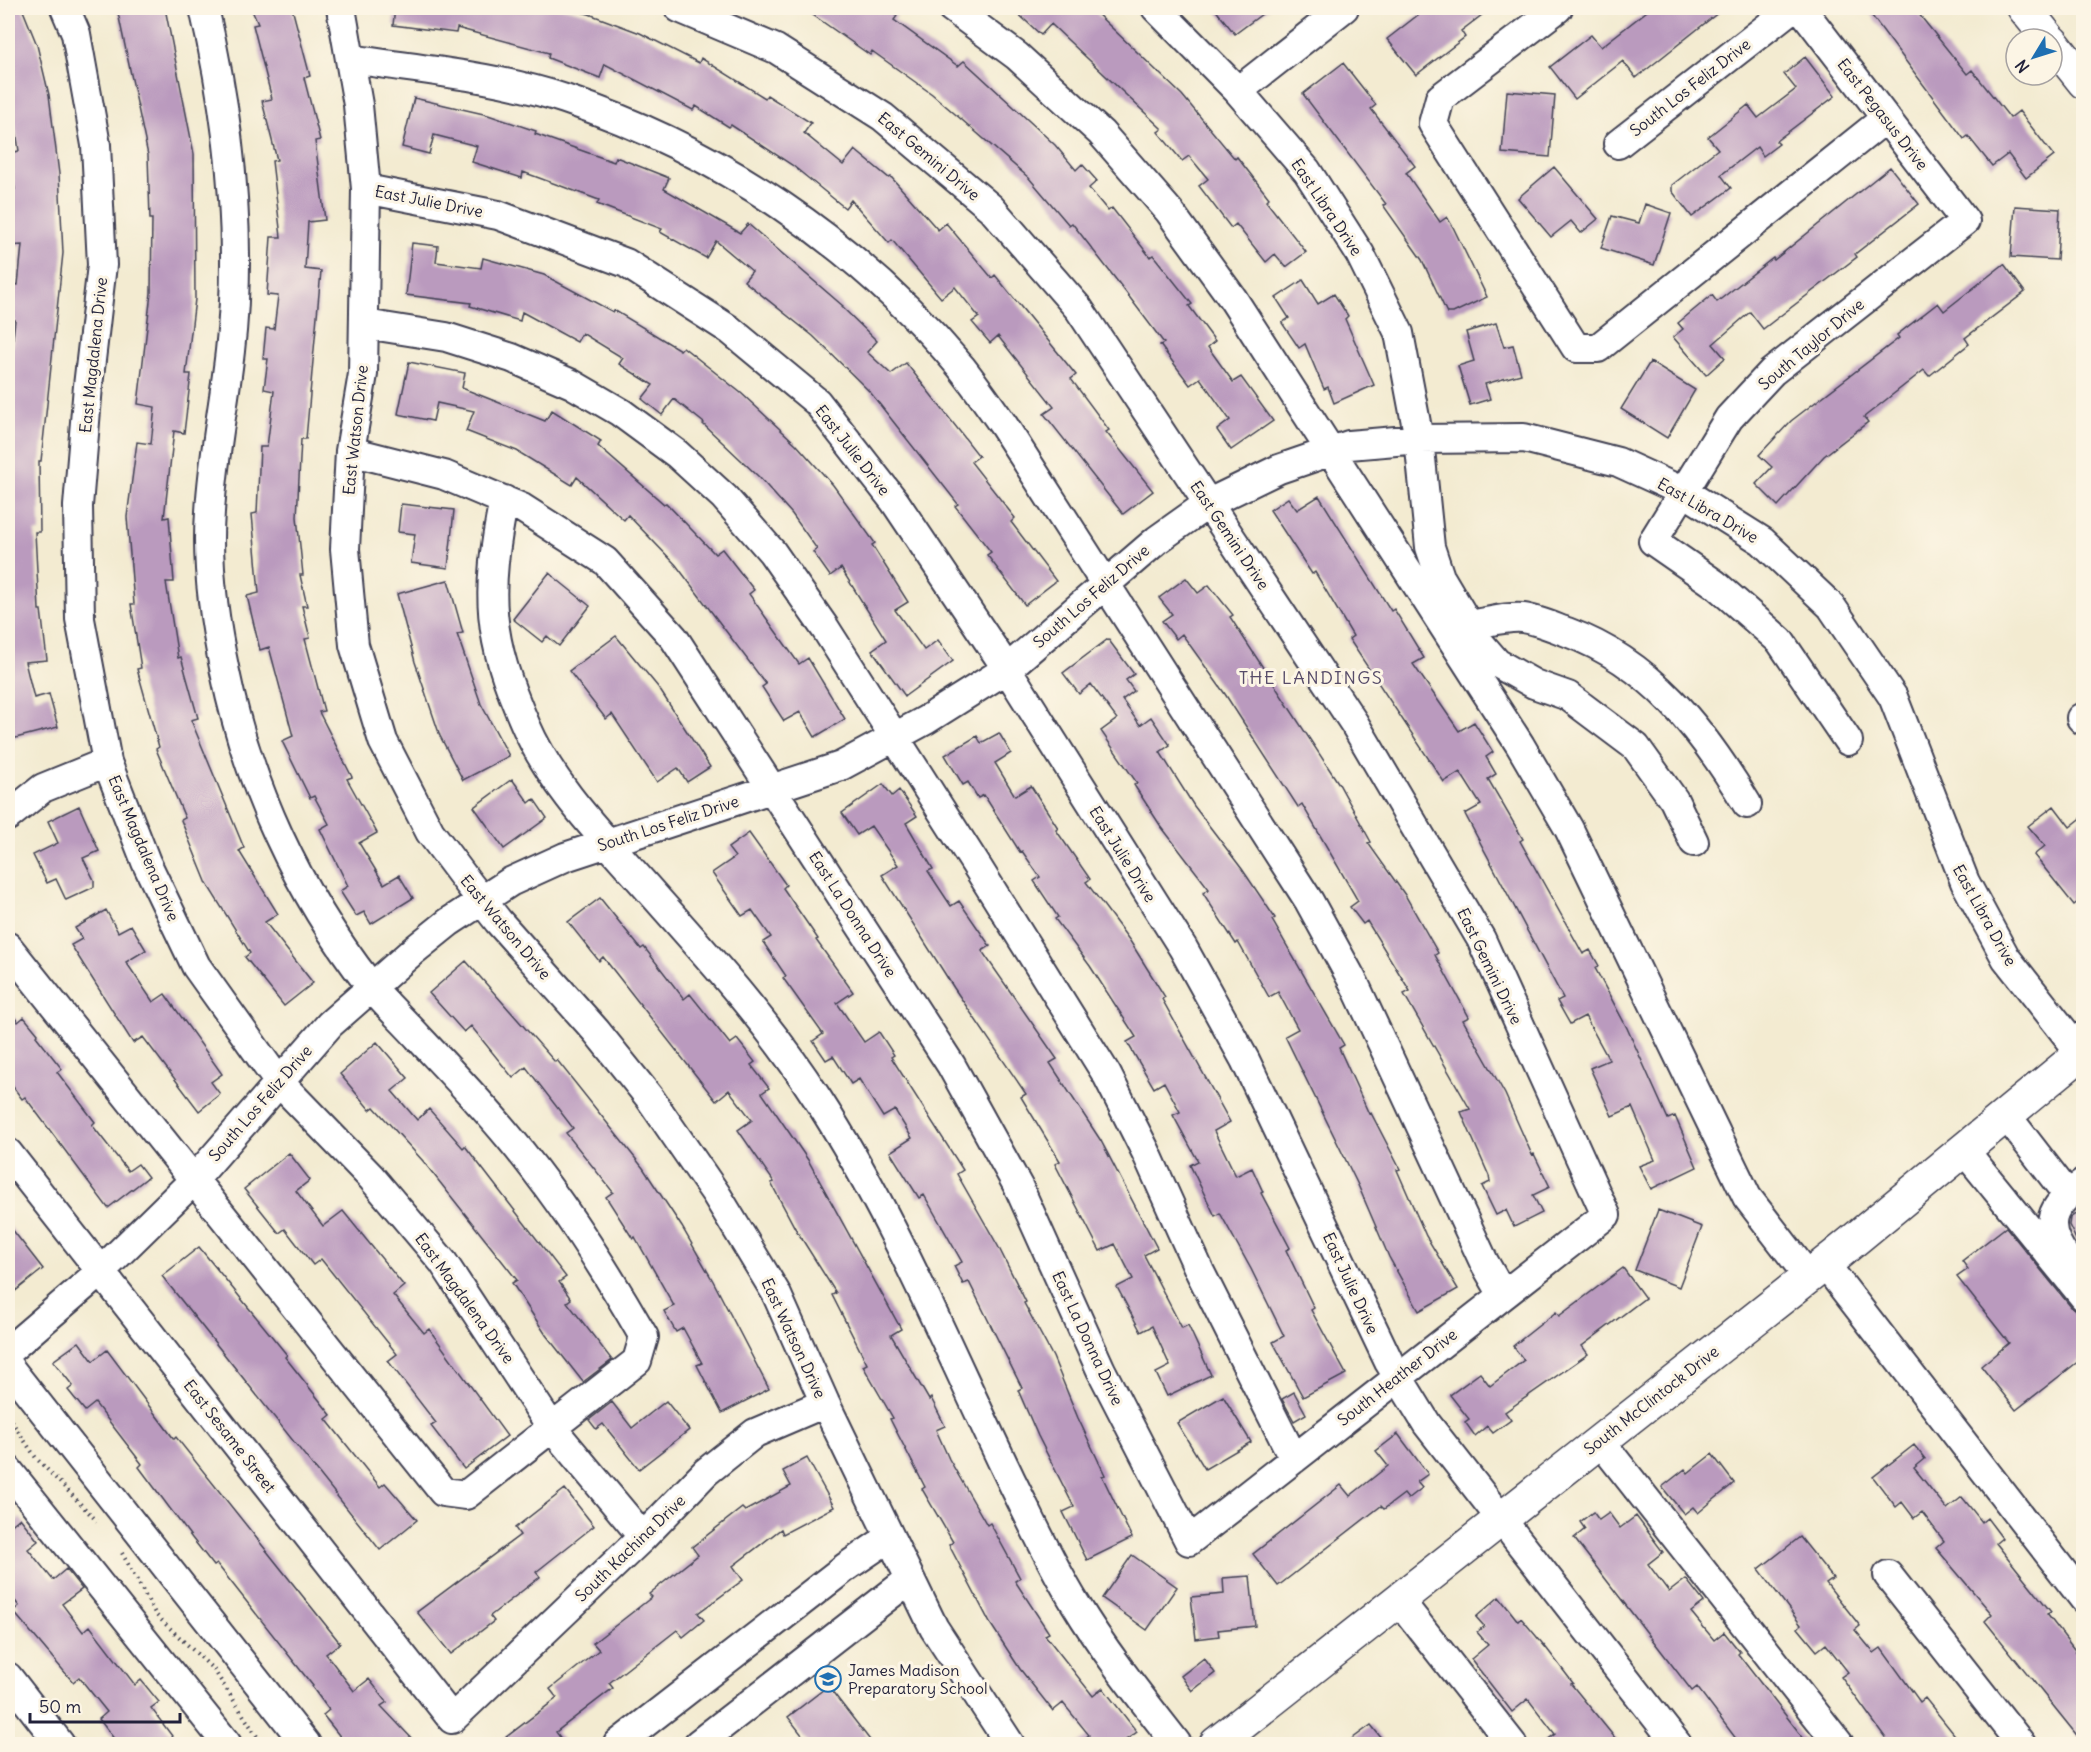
<svg xmlns="http://www.w3.org/2000/svg" width="2091" height="1752" viewBox="0 0 2091 1752" font-family="Delius,sans-serif">
	<rect width="100%" height="100%" fill="#fcf5e5"/>
	<filter id="ink" filterUnits="userSpaceOnUse"><feTurbulence type="fractalNoise" baseFrequency=".0167" numOctaves="2"/><feDisplacementMap in="SourceGraphic" scale="12" xChannelSelector="R" yChannelSelector="G"/><feConvolveMatrix kernelMatrix="1 2 1 2 8 2 1 2 1" color-interpolation-filters="sRGB"/></filter>
	<filter id="wash" filterUnits="userSpaceOnUse"><feTurbulence type="fractalNoise" baseFrequency=".008" numOctaves="4" result="noise"/><feDisplacementMap in="SourceGraphic" scale="24" xChannelSelector="R" yChannelSelector="G"/><feGaussianBlur stdDeviation="1.35" result="paint"/><feColorMatrix in="noise" values="0 0 0 0 0 0 0 0 0 0 0 0 0 0 0 0 0 1.4 0 .05"/><feComposite in="paint" operator="in"/></filter>
	<g filter="url(#wash)">
		<rect width="100%" height="100%" fill="#f3ebd1"/>
		<g id="blocks">
			<path fill="#ba9abe" d="M8,8H22L37,45L49,95L59,174L63,253L41,461H39L40,532H35L39,610H41L47,660L25,662L34,698L49,694L58,727L8,740V383L15,320L8,319V284L18,285L22,245L8,246V190L15,189L9,153L19,151L12,104L8,94Z
				M117,8H165L194,154L195,299L186,374H191L184,433L174,431L164,518L169,517L174,582H166L178,658L181,657L198,718L191,720L244,848L239,851L278,914L265,922L313,983L284,1006L245,957L250,953L207,884L181,820L185,818L156,749L159,747L137,669L141,668L131,604H134L127,517L137,442L151,444L155,407L138,404L151,293L152,219H150L148,155Z
				M251,8H292L310,76L304,78L320,140L315,141L325,220L308,222L305,269L321,271L306,439H301L297,517L303,575H300L307,606H302L310,638L305,639L324,711L319,712L352,777L347,779L377,833L359,843L384,884L399,875L413,898L371,924L364,912L356,916L340,891L348,886L320,829L329,824L314,796L310,798L282,741L293,736L269,647L260,650L247,596L259,593L252,514L257,513L260,447H267L274,391L264,389L268,359H263L266,328L274,329L278,296L267,295L271,237H281L272,161L277,160L262,101L272,99L253,25L258,24Z
				M395,8H565L589,14L640,33L699,63L701,58L765,98L767,95L811,123L804,133L843,165L855,150L889,178L891,177L938,230L946,223L992,278L995,275L1076,375L1071,379L1109,430L1106,432L1153,491L1123,514L1044,414L1054,407L998,336L990,343L972,322L979,317L955,287L941,298L892,240L889,243L851,200L845,208L792,165L731,125L729,127L696,106L693,110L605,64L600,78L548,58L549,53L457,28L456,33L393,25Z
				M803,8H884L897,16L894,20L958,66L964,61L1055,145L1076,170L1082,164L1097,181L1089,188L1108,211L1112,208L1150,257L1153,255L1192,304L1189,306L1215,341L1208,347L1233,382L1241,377L1273,421L1231,450L1217,430L1230,420L1200,378L1190,385L1160,345L1164,343L1118,282L1072,223L1069,225L1029,178L932,94L872,51L870,55Z
				M1012,8H1091L1182,95L1235,159L1237,157L1269,198L1266,201L1306,252L1286,267L1275,254L1266,262L1236,224L1231,228L1199,186L1208,179L1189,156L1182,161L1158,132L1162,129L1051,24L1041,35Z
				M1214,8H1270L1235,34Z
				M1427,8H1491L1461,31L1465,37L1416,75L1387,39Z
				M1651,8H1724L1636,78L1623,61L1575,99L1550,67L1591,35L1601,47Z
				M1866,8H1914L1967,74L1972,70L2010,118L2019,111L2054,156L2026,178L2008,154L1992,166L1968,136L1964,139Z
				M1805,57L1835,96L1776,141L1779,144L1763,156L1757,147L1721,175L1731,188L1692,217L1672,191V185L1718,149L1708,137L1748,105L1758,118L1796,89L1784,74Z
				M1343,63L1376,105L1371,109L1415,166L1406,173L1440,222L1447,217L1453,227L1487,297L1453,313H1447L1422,260L1383,205L1386,204L1303,94Z
				M1507,91L1555,95L1550,157L1502,153Z
				M414,98L488,115L536,131L535,134L614,162L616,157L669,178L664,189L740,233L748,224L843,306L842,307L877,341L867,352L891,374L906,363L979,456L971,462L1015,518L1011,522L1056,581L1025,605L987,555L991,552L955,506L958,504L870,392L813,336L744,281L752,271L716,241L706,258L660,232L662,229L597,204L599,200L523,172L522,178L472,162L477,146L434,135L429,154L402,147Z
				M1554,167L1598,219L1581,233L1571,221L1551,237L1518,198Z
				M1890,167L1919,204L1855,254L1857,257L1763,329L1750,312L1713,344L1725,358L1706,375L1673,337L1683,329L1678,323L1712,295L1717,302L1773,258L1774,260Z
				M1645,204L1671,213L1654,265L1601,248L1612,216L1639,223Z
				M2015,206L2060,209L2057,260L2011,257Z
				M412,243L438,246L436,262L481,268L483,258L544,275L613,312L614,310L680,350L683,347L741,393L796,444L833,485L875,543L872,545L908,602L895,610L924,650L938,640L953,661L905,696L872,650L886,640L841,568L830,576L813,552L817,549L792,514L759,477L703,424L704,423L674,399L662,415L642,399L653,385L619,364L623,358L582,333L577,342L522,312L520,321L470,306L471,303L406,295Z
				M2004,264L2025,292L1965,338L1969,344L1929,376L1924,370L1864,417L1868,422L1824,456L1778,506L1756,484L1772,467L1759,455L1791,421L1899,338L1897,335L1938,303L1944,311Z
				M1303,280L1318,304L1334,294L1348,316L1345,319L1374,385L1334,403L1328,387L1324,389L1305,344L1299,348L1282,323L1289,318L1276,298Z
				M1496,323L1504,347L1513,345L1521,374L1485,384L1490,399L1470,405L1458,366L1474,361L1466,332Z
				M409,362L465,373L462,388L545,421L552,410L601,441L598,446L664,504L666,503L715,554L722,549L754,590L749,594L799,664L808,658L845,719L815,737L800,712L784,721L762,687L766,684L676,565L628,515L624,520L577,477L572,485L517,451L466,431L474,411L437,403L433,421L398,414Z
				M1650,362L1695,390L1667,438L1621,409Z
				M1319,496L1391,611L1394,609L1424,658L1413,664L1459,731L1474,722L1493,752L1486,757L1496,774L1488,779L1523,839L1520,841L1583,954L1590,950L1599,966L1595,968L1627,1028L1668,1119L1675,1116L1697,1167L1651,1189L1639,1166L1655,1160L1632,1107L1612,1116L1590,1068L1609,1060L1585,1016L1570,1024L1557,1001L1563,998L1465,814L1481,805L1460,772L1444,782L1349,639L1353,636L1315,572L1312,574L1270,510L1288,498L1297,510Z
				M401,504L454,510L448,568L411,563L415,534L398,532Z
				M549,573L590,606L559,646L547,636L542,642L513,619Z
				M1186,578L1198,593L1209,585L1233,615L1230,617L1339,784L1371,842L1368,843L1405,895L1438,953L1435,955L1469,1017L1463,1020L1505,1094L1532,1155L1534,1154L1550,1187L1533,1195L1542,1213L1514,1227L1506,1210L1496,1215L1482,1186L1490,1182L1489,1176L1461,1112L1470,1109L1404,994L1410,991L1367,921L1363,924L1350,907L1358,901L1302,804L1298,807L1225,694L1182,634L1176,639L1162,621L1172,614L1159,598Z
				M448,580L463,633L457,634L481,704L509,756L463,780L440,736L415,662L397,594Z
				M616,636L658,687L710,767L687,782L678,768L657,782L612,714L606,719L569,671Z
				M1108,639L1134,674L1126,680L1134,691L1122,700L1140,725L1151,717L1170,745L1160,752L1194,806L1242,869L1275,918L1272,920L1344,1045L1339,1048L1369,1114L1371,1113L1400,1169L1397,1170L1426,1236L1458,1289L1419,1311L1389,1257L1358,1185L1285,1036L1298,1029L1278,992L1269,997L1238,942L1236,944L1203,893L1209,889L1160,825L1134,785L1137,783L1101,731L1117,719L1091,684L1079,694L1063,673Z
				M999,733L1011,753L995,763L1015,796L1031,786L1058,828L1056,830L1090,879L1086,882L1130,941L1165,997L1162,999L1230,1122L1214,1131L1236,1176L1252,1168L1263,1192L1261,1193L1290,1248L1286,1250L1314,1308L1311,1310L1346,1374L1303,1397L1273,1342L1284,1336L1251,1269L1220,1213L1215,1216L1190,1165L1198,1161L1173,1115L1180,1112L1164,1082L1154,1088L1127,1042L1136,1037L1090,966L1055,919L1058,917L1034,881L1040,877L1022,851L1020,852L984,795L978,798L968,782L963,785L945,755L977,736L981,743Z
				M512,779L529,803L534,799L547,818L504,849L474,807Z
				M883,784L892,796L899,790L917,816L906,823L933,869L928,871L951,906L959,901L990,946L982,951L1057,1059L1050,1063L1101,1141L1157,1248L1144,1255L1182,1328L1188,1325L1211,1375L1167,1396L1156,1373L1170,1366L1152,1326L1141,1332L1117,1287L1133,1279L1115,1244L1100,1251L1055,1164L1060,1161L1021,1097L1026,1094L954,988L882,875L898,865L871,826L857,835L842,813Z
				M79,806L99,851L83,858L94,880V887L66,900L56,879L47,883L33,855L58,843L48,821Z
				M2054,806L2070,827L2084,816V897L2074,905L2034,855L2045,846L2028,826Z
				M749,833L786,885L783,888L818,939L816,940L853,992L837,1003L864,1042L879,1032L894,1055L891,1057L963,1170L957,1174L998,1246L1026,1302L1024,1303L1053,1357L1078,1418L1105,1475L1102,1476L1132,1538L1087,1560L1063,1512L1074,1507L1038,1436L1018,1390L1022,1388L969,1282L963,1284L954,1266L962,1262L924,1195L919,1198L890,1152L912,1138L895,1110L883,1117L859,1079L851,1084L833,1056L826,1060L813,1041L823,1034L783,978L786,976L763,942L771,937L752,910L742,916L712,873L735,857L728,848Z
				M600,898L641,949L644,947L684,999L690,994L730,1044L737,1039L755,1062L751,1065L769,1088L762,1093L808,1160L901,1329L891,1335L929,1400L931,1398L945,1426L936,1430L949,1459L987,1525L990,1523L1020,1578L1015,1581L1049,1633L1045,1635L1093,1696L1103,1688L1137,1732L1120,1744H1077L1089,1735L1063,1703L1053,1711L1020,1669L990,1623L949,1545L953,1542L922,1489L925,1487L890,1419L893,1418L863,1366L867,1364L832,1295L836,1293L795,1228L771,1183L774,1182L738,1130L752,1120L729,1090L716,1101L603,957L599,961L568,922Z
				M106,910L118,932L131,925L146,950L126,962L153,1002L165,994L222,1074L211,1082L220,1094L199,1111L143,1037L133,1043L71,945L82,939L75,928Z
				M466,961L555,1062L557,1060L643,1168L682,1227L713,1281L769,1389L722,1413L697,1365L702,1363L683,1328L676,1332L664,1311L674,1306L635,1237L633,1239L606,1197L613,1192L566,1133L573,1128L526,1067L513,1078L471,1026L464,1032L429,993Z
				M8,1009L18,1022L24,1017L38,1034L36,1036L62,1069L57,1072L95,1122L92,1125L128,1171L138,1164L148,1177L108,1208L25,1097L22,1099L8,1080Z
				M377,1042L408,1078L392,1091L417,1120L429,1109L463,1148L465,1146L566,1277L559,1282L571,1299L567,1302L612,1360L583,1382L546,1335L512,1283L517,1280L465,1214L423,1161L374,1107L370,1110L340,1074Z
				M289,1153L310,1180L296,1191L323,1226L343,1211L404,1286L393,1295L424,1333L429,1329L507,1436L464,1469L431,1426L436,1423L388,1361L397,1354L321,1259L313,1265L285,1229L279,1233L244,1189Z
				M2084,1208V1267L2081,1250L2069,1225L2070,1218Z
				M1658,1210L1702,1227L1679,1287L1635,1270Z
				M8,1224L43,1269L8,1297Z
				M2006,1227L2071,1307L2084,1317V1357L2016,1410L1981,1366L2009,1343L1957,1277L1968,1269L1962,1261Z
				M199,1247L287,1355L285,1357L331,1415L326,1419L380,1487L385,1483L417,1520L380,1550L162,1276Z
				M1623,1268L1645,1298L1582,1346L1588,1354L1505,1412L1511,1420L1493,1433L1487,1426L1475,1436L1465,1422L1469,1419L1450,1395L1480,1373L1490,1386L1524,1360L1513,1346L1556,1312L1559,1316Z
				M79,1342L93,1361L107,1350L174,1439L176,1437L340,1643L326,1654L354,1691L369,1679L387,1702L381,1706L417,1744H346L323,1715L329,1710L312,1687L313,1686L217,1564L214,1566L192,1538L139,1467L142,1464L95,1403L85,1411L68,1390L73,1386L53,1361Z
				M1294,1392L1306,1414L1294,1421L1282,1399Z
				M1223,1396L1251,1442L1205,1469L1177,1423Z
				M666,1401L689,1430L639,1469L603,1424L596,1429L589,1420L612,1402L632,1428Z
				M1398,1434L1428,1474L1417,1482L1422,1488L1408,1499L1404,1494L1384,1509L1381,1506L1278,1586L1253,1554L1341,1485L1350,1496L1388,1466L1376,1451Z
				M1914,1445L1925,1459L1914,1468L1947,1509L1962,1497L1982,1522L1987,1518L2002,1538L1996,1543L2051,1612L2047,1614L2084,1662V1744L1985,1621L1992,1614L1936,1548L1944,1541L1922,1512L1914,1518L1902,1502L1896,1507L1873,1477Z
				M1712,1454L1734,1483L1698,1513L1693,1507L1684,1514L1662,1487L1685,1469L1688,1473Z
				M807,1458L834,1507L783,1534L781,1529L733,1566L743,1580L698,1613L704,1620L683,1637L677,1630L609,1683L613,1688L556,1732L565,1744H497L557,1698L550,1689L599,1650L593,1643L652,1597L649,1594L698,1555L692,1547L742,1508L745,1511L791,1486L783,1471Z
				M565,1489L594,1526L536,1572L540,1577L490,1616L494,1621L451,1654L417,1612L520,1535L515,1528Z
				M1593,1512L1599,1520L1609,1513L1620,1528L1636,1516L1663,1552L1648,1564L1669,1592L1686,1579L1704,1602L1691,1612L1714,1640L1724,1632L1740,1652L1738,1654L1808,1744H1740L1697,1687L1692,1691L1574,1538L1585,1529L1580,1522Z
				M20,1518L38,1541L28,1549L53,1580L66,1569L82,1589L62,1604L83,1632L90,1626L135,1685L141,1680L159,1702L151,1708L178,1744H118L99,1719L107,1712L79,1677L73,1682L13,1611L19,1606L8,1592V1528Z
				M1800,1537L1833,1578L1826,1583L1860,1626L1855,1630L1874,1653L1881,1648L1920,1702L1925,1698L1962,1744H1890L1841,1677L1848,1672L1826,1644L1817,1651L1798,1628L1801,1625L1759,1569Z
				M1132,1555L1177,1587L1147,1630L1102,1598Z
				M1250,1576L1255,1626L1218,1630L1219,1636L1196,1639L1191,1597L1224,1594L1223,1578Z
				M1499,1597L1518,1621L1521,1618L1547,1649L1573,1683L1571,1684L1620,1744H1542L1555,1734L1528,1699L1512,1712L1471,1659L1488,1645L1477,1632L1484,1626L1476,1617Z
				M1204,1658L1215,1673L1192,1691L1181,1676Z
				M828,1686L873,1744H809L788,1717Z
				M1371,1725L1386,1744H1345Z"/>
		</g>
	</g>
	<g filter="url(#ink)">
		<use href="#blocks" fill-opacity="0" stroke="#414052" stroke-width="1.5"/>
		<g fill="none" stroke-linecap="round" stroke-linejoin="round">
			<g stroke="#414052" stroke-width="32">
				<path id="minor" d="M65,8L76,34L96,145L102,265L88,386L78,506L80,619L107,762L146,862L196,966L278,1081L371,1177L443,1262L552,1428L643,1537
					M341,8L358,105L366,189L363,374L350,451L345,549L354,645L383,741L430,832L469,884L498,921L596,1031L649,1097L716,1194L776,1293L825,1403L934,1628L1010,1744
					M952,8L1017,56L1101,133L1169,211L1233,299L1520,745L1569,829L1747,1197L1808,1276
					M1156,8L1238,91L1307,171L1360,254L1399,333L1419,439L1524,438L1618,462L1684,492L1762,541L1831,606L1893,697L1965,882L2006,958L2084,1057
					M1558,8L1440,98L1433,124L1576,348H1598L1886,118
					M1801,8L1965,221L1772,372L1729,418L1653,541L1715,584L1780,641L1848,741
					M351,59C422,70 496,76 565,99C718,150 857,243 961,367C976,386 990,406 1004,426L1309,901L1355,985L1484,1262L1503,1295
					M1238,91L1344,8
					M1618,144L1792,8
					M366,189L498,215L626,263L730,330L817,402L895,502L1007,669L1183,948L1245,1060L1389,1362L1427,1424L1677,1744
					M365,324L446,337L512,358L572,384L620,412L677,454L724,497L772,552L825,628L978,868L1107,1075L1146,1152L1200,1272L1294,1459
					M350,451L444,475L522,508L605,561L674,638L951,1065L1019,1188L1101,1370L1189,1541L1606,1215L1481,939L1354,723L1079,309L991,208L883,117L776,49L679,8
					M504,500C485,594 487,638 526,726C552,786 601,835 643,883C704,952 767,1020 817,1098C895,1218 949,1352 1011,1480C1032,1522 1051,1564 1075,1603C1105,1653 1142,1699 1177,1744
					M1469,625C1486,623 1507,616 1523,618C1537,620 1553,627 1567,632C1651,663 1702,729 1747,804
					M2081,718L2084,721
					M8,816L43,788L107,762
					M8,947L443,1492L466,1495L637,1361L644,1337C604,1267 560,1198 508,1136C480,1102 449,1070 419,1038C403,1020 384,1003 369,984C298,893 248,785 225,672C214,620 206,565 210,512C213,457 224,405 230,351C243,236 230,120 204,8
					M2006,1115L2067,1194
					M1964,1150L2084,1297
					M8,1153L452,1719L643,1537L706,1472L755,1433L825,1403
					M2067,1259C2041,1225 2050,1206 2084,1183
					M1824,1263L2084,1599
					M8,1351L100,1272L193,1181L330,1024L413,951L449,922L510,882L565,857L841,766L926,720L1007,669L1157,540L1209,503L1279,469L1349,445L1419,439L1430,547L1440,577L1478,641L1497,663L1534,684L1568,696L1636,747L1674,800L1694,842
					M8,1366L306,1744
					M1600,1441L1839,1744
					M8,1470L227,1744
					M1888,1575L2021,1744
					M1399,1600L1512,1744
					M8,1677L60,1744
					M618,1744L846,1567L890,1537
					M698,1744L910,1579"/>
			</g>
			<g stroke="#414052" stroke-width="36">
				<path id="major" d="M2024,8L2049,39
					M2052,42L2084,82
					M1216,1744L1836,1255L2084,1051"/>
			</g>
			<path stroke="#414052" stroke-width="4" stroke-dasharray="1.5 4.5" stroke-linecap="butt" d="M8,1416L36,1458L97,1521
				M122,1553L156,1615L214,1670L262,1744"/>
			<use href="#minor" stroke="#fff" stroke-width="28"/>
			<use href="#major" stroke="#fff" stroke-width="33"/>
		</g>
	</g>
	<defs>
		<g id="school-ring" transform="scale(1.35)"><circle r="9.5" fill="#fcf5e5" stroke="#1f6fb2" stroke-width="1.5"/><path d="M0-5L7-2L0 1L-7-2ZM-4 1L0 2.5L4 1V4Q0 6-4 4Z" fill="#1f6fb2"/></g>
	</defs>
	<g fill-rule="evenodd">
		<use href="#school-ring" x="828" y="1679"/>
	</g>
	<g text-anchor="middle" dominant-baseline="central" stroke-width="6" stroke-linejoin="round" paint-order="stroke">
		<g font-size="16" fill="#22223b" stroke="#fcf5e5">
			<text transform="translate(1690 87) rotate(-38)">South Los Feliz Drive</text>
			<text transform="translate(1883 114) rotate(52)">East Pegasus Drive</text>
			<text transform="translate(929 156) rotate(40)">East Gemini Drive</text>
			<text transform="translate(429 201) rotate(11)">East Julie Drive</text>
			<text transform="translate(1327 207) rotate(56)">East Libra Drive</text>
			<text transform="translate(1811 344) rotate(-40)">South Taylor Drive</text>
			<text transform="translate(93 355) rotate(-84)">East Magdalena Drive</text>
			<text transform="translate(355 430) rotate(-84)">East Watson Drive</text>
			<text transform="translate(853 450) rotate(52)">East Julie Drive</text>
			<text transform="translate(1708 510) rotate(30)">East Libra Drive</text>
			<text transform="translate(1230 535) rotate(56)">East Gemini Drive</text>
			<text transform="translate(1091 596) rotate(-41)">South Los Feliz Drive</text>
			<text transform="translate(668 823) rotate(-18)">South Los Feliz Drive</text>
			<text transform="translate(144 848) rotate(67)">East Magdalena Drive</text>
			<text transform="translate(1123 854) rotate(58)">East Julie Drive</text>
			<text transform="translate(853 914) rotate(57)">East La Donna Drive</text>
			<text transform="translate(1985 915) rotate(61)">East Libra Drive</text>
			<text transform="translate(506 927) rotate(50)">East Watson Drive</text>
			<text transform="translate(1490 966) rotate(64)">East Gemini Drive</text>
			<text transform="translate(260 1103) rotate(-49)">South Los Feliz Drive</text>
			<text transform="translate(1351 1283) rotate(65)">East Julie Drive</text>
			<text transform="translate(465 1298) rotate(54)">East Magdalena Drive</text>
			<text transform="translate(794 1338) rotate(65)">East Watson Drive</text>
			<text transform="translate(1088 1338) rotate(65)">East La Donna Drive</text>
			<text transform="translate(1397 1377) rotate(-38)">South Heather Drive</text>
			<text transform="translate(1651 1400) rotate(-38)">South McClintock Drive</text>
			<text transform="translate(230 1436) rotate(52)">East Sesame Street</text>
			<text transform="translate(630 1548) rotate(-44)">South Kachina Drive</text>
		</g>
		<g font-size="16" fill="#22223b" stroke="#fcf5e5" text-anchor="start">
			<text x="848" y="1670">James Madison<tspan x="848" dy="18">Preparatory School</tspan></text>
		</g>
		<g font-size="18" letter-spacing="1.5" fill="#574c69" stroke="#fcf5e5">
			<text x="1311" y="677">THE LANDINGS</text>
		</g>
	</g>
	<rect width="2091" height="1752" fill="none" stroke="#fcf5e5" stroke-width="30"/>
	<g transform="translate(2034 57) rotate(232)"><circle r="28" fill="#fcf5e5" stroke="#a5a1a1" stroke-width="1.5"/>
	<path d="M0-4.5L10 22L0 15L-10 22Z" fill="#1f6fb2"/>
	<text y="-9" font-size="16" font-weight="bold" text-anchor="middle" fill="#22223b">N</text>
	</g>
	<path d="M30 1713v9h150v-9" fill="none" stroke="#22223b" stroke-width="3"/>
	<text x="39" y="1713" font-size="18" fill="#22223b" stroke="#fcf5e5" stroke-width="4.5" paint-order="stroke">50 m</text>
</svg>
